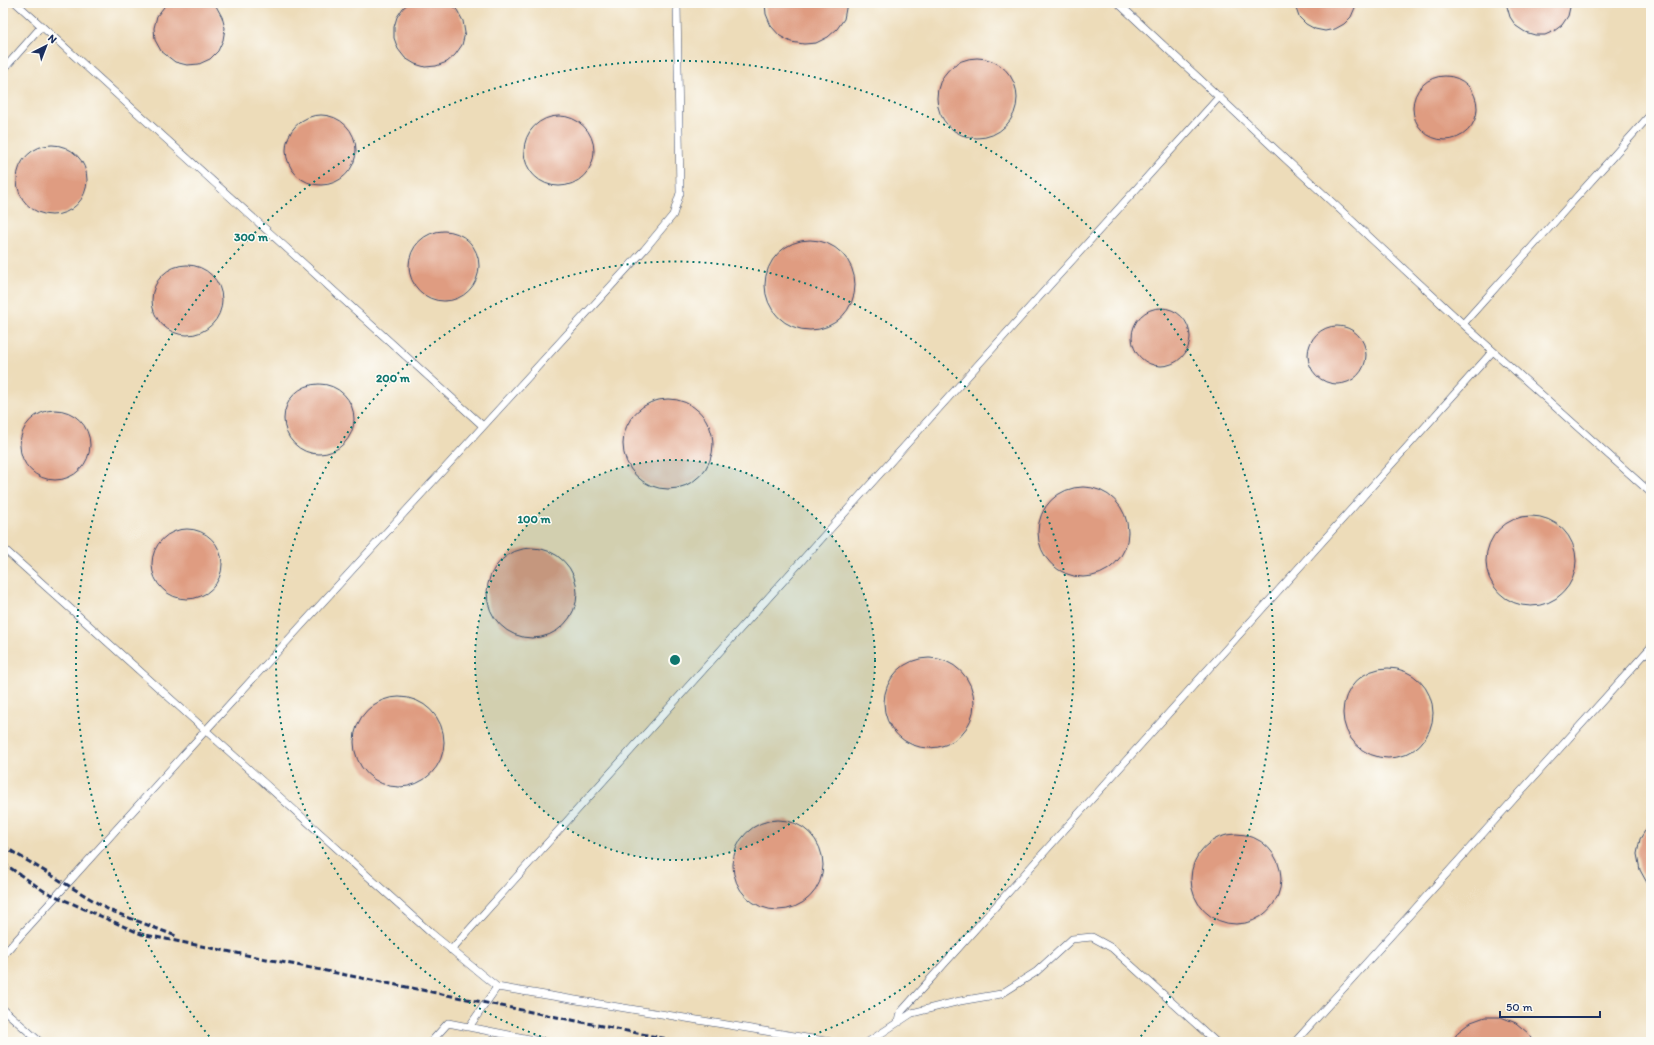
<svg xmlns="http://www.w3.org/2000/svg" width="1654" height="1045" viewBox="0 0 1654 1045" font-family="Itim,sans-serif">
	<rect width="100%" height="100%" fill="#fdfcf7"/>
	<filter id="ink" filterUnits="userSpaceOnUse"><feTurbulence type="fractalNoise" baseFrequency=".025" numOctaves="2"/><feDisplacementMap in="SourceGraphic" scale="8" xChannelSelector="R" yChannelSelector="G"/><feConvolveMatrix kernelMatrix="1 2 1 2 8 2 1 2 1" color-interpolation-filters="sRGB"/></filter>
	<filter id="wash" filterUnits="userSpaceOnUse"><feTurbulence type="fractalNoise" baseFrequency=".012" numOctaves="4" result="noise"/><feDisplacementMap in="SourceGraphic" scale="16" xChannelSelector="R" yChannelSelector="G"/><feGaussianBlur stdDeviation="0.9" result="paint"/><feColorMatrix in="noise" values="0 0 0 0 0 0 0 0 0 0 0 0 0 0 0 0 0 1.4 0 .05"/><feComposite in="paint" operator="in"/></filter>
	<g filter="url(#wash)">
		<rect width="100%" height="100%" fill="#eddcb9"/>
		<g id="blocks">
			<path fill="#df9c81" d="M167,3H212L216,6L222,17L225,28L223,40L218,51L210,59L199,64L187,65L175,62L161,51L155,40L154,28L157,16Z
				M409,3H450L457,10L463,21L465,33L462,45L455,55L447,62L436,66L425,67L415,64L405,58L398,49L394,38V27L397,17L403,8Z
				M765,3H847L844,19L837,29L828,37L816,43L804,44L791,42L780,36L771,26L766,14Z
				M1294,3H1357L1351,17L1344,24L1335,29L1325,31L1315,29L1306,24L1299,17Z
				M1506,3H1571L1568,16L1562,25L1554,31L1545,35H1535L1525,32L1516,26L1510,17Z
				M937 98a40 40 0 1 1 80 0a40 40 0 1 1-80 0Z
				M1413 108a32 32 0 1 1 64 0a32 32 0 1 1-64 0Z
				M286 150a35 35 0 1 1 70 0a35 35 0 1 1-70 0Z
				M524 151a35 35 0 1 1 70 0a35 35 0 1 1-70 0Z
				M17 180a35 35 0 1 1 70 0a35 35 0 1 1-70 0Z
				M409 266a35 35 0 1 1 70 0a35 35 0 1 1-70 0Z
				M765 285a45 45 0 1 1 90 0a45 45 0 1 1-90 0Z
				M152 300a35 35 0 1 1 70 0a35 35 0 1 1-70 0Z
				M1132 337a29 29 0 1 1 58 0a29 29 0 1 1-58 0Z
				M1308 355a29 29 0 1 1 58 0a29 29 0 1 1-58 0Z
				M284 419a35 35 0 1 1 70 0a35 35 0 1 1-70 0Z
				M623 444a45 45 0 1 1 90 0a45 45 0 1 1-90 0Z
				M20 445a35 35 0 1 1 70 0a35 35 0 1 1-70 0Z
				M1038 532a45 45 0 1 1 90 0a45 45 0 1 1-90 0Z
				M1486 561a45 45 0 1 1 90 0a45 45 0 1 1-90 0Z
				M152 564a35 35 0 1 1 70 0a35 35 0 1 1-70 0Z
				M487 593a45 45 0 1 1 90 0a45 45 0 1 1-90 0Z
				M884 703a45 45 0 1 1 90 0a45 45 0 1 1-90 0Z
				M1343 713a45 45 0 1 1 90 0a45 45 0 1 1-90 0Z
				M354 742a45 45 0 1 1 90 0a45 45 0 1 1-90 0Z
				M733 865a45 45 0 1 1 90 0a45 45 0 1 1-90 0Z
				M1651,821V890L1640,870L1637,854L1640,839Z
				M1191 879a45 45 0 1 1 90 0a45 45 0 1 1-90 0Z
				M1485,1017H1501L1516,1023L1528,1033L1533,1042H1452L1458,1032L1471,1022Z"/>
		</g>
	</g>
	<g filter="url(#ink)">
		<use href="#blocks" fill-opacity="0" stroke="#3a496c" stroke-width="1"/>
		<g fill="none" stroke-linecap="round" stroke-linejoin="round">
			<g stroke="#3a496c" stroke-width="8">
				<path id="lane" d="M16,3L483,426
					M1118,3L1463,324L1651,493
					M3,70L41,27
					M1463,324L1651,114
					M3,548L431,933L497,987L831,1042
					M451,950L1220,96
					M3,955L206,730L644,250L673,215L680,193L677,3
					M3,1009L40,1042
					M899,1022L901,1012L1493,351
					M469,1027L497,987
					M431,1042L448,1023L545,1042
					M868,1042L912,1013L960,1001L1001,994L1036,972L1072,939L1092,937L1112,948L1216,1042
					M1295,1042L1651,647"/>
			</g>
			<use href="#lane" stroke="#fff" stroke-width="7"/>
			<path stroke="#1b2f5e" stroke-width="3" stroke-dasharray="6 3" stroke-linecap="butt" d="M3,846L109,910L176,936
				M3,863L44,891L141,934L682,1042"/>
		</g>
	</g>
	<circle cx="675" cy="660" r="200" fill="#0f766e" fill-opacity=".12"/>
	<g fill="none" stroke="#0f766e" stroke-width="2" stroke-dasharray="2 4">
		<circle cx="675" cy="660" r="200"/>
		<path d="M558 1042A399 399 0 1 1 792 1042"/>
		<path d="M213 1041A599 599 0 1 1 1137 1041"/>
	</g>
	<circle cx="675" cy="660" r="6" fill="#0f766e" stroke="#fdfcf7" stroke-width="2"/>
	<g font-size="12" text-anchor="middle" font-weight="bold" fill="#0f766e" stroke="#fdfcf7" stroke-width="3" stroke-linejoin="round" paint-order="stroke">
		<text x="251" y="241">300 m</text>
		<text x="393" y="382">200 m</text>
		<text x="534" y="523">100 m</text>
	</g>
	<rect width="1654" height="1045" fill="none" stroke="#fdfcf7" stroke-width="16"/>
	<g transform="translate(46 46) rotate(42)" stroke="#fdfcf7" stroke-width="3" paint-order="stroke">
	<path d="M0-3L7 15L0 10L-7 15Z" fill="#1b2f5e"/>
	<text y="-6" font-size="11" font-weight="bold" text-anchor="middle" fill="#1b2f5e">N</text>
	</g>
	<path d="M1500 1011v6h100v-6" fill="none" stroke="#1b2f5e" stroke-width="2"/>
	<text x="1506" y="1011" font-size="12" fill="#1b2f5e" stroke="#fdfcf7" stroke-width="3" paint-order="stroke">50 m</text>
</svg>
